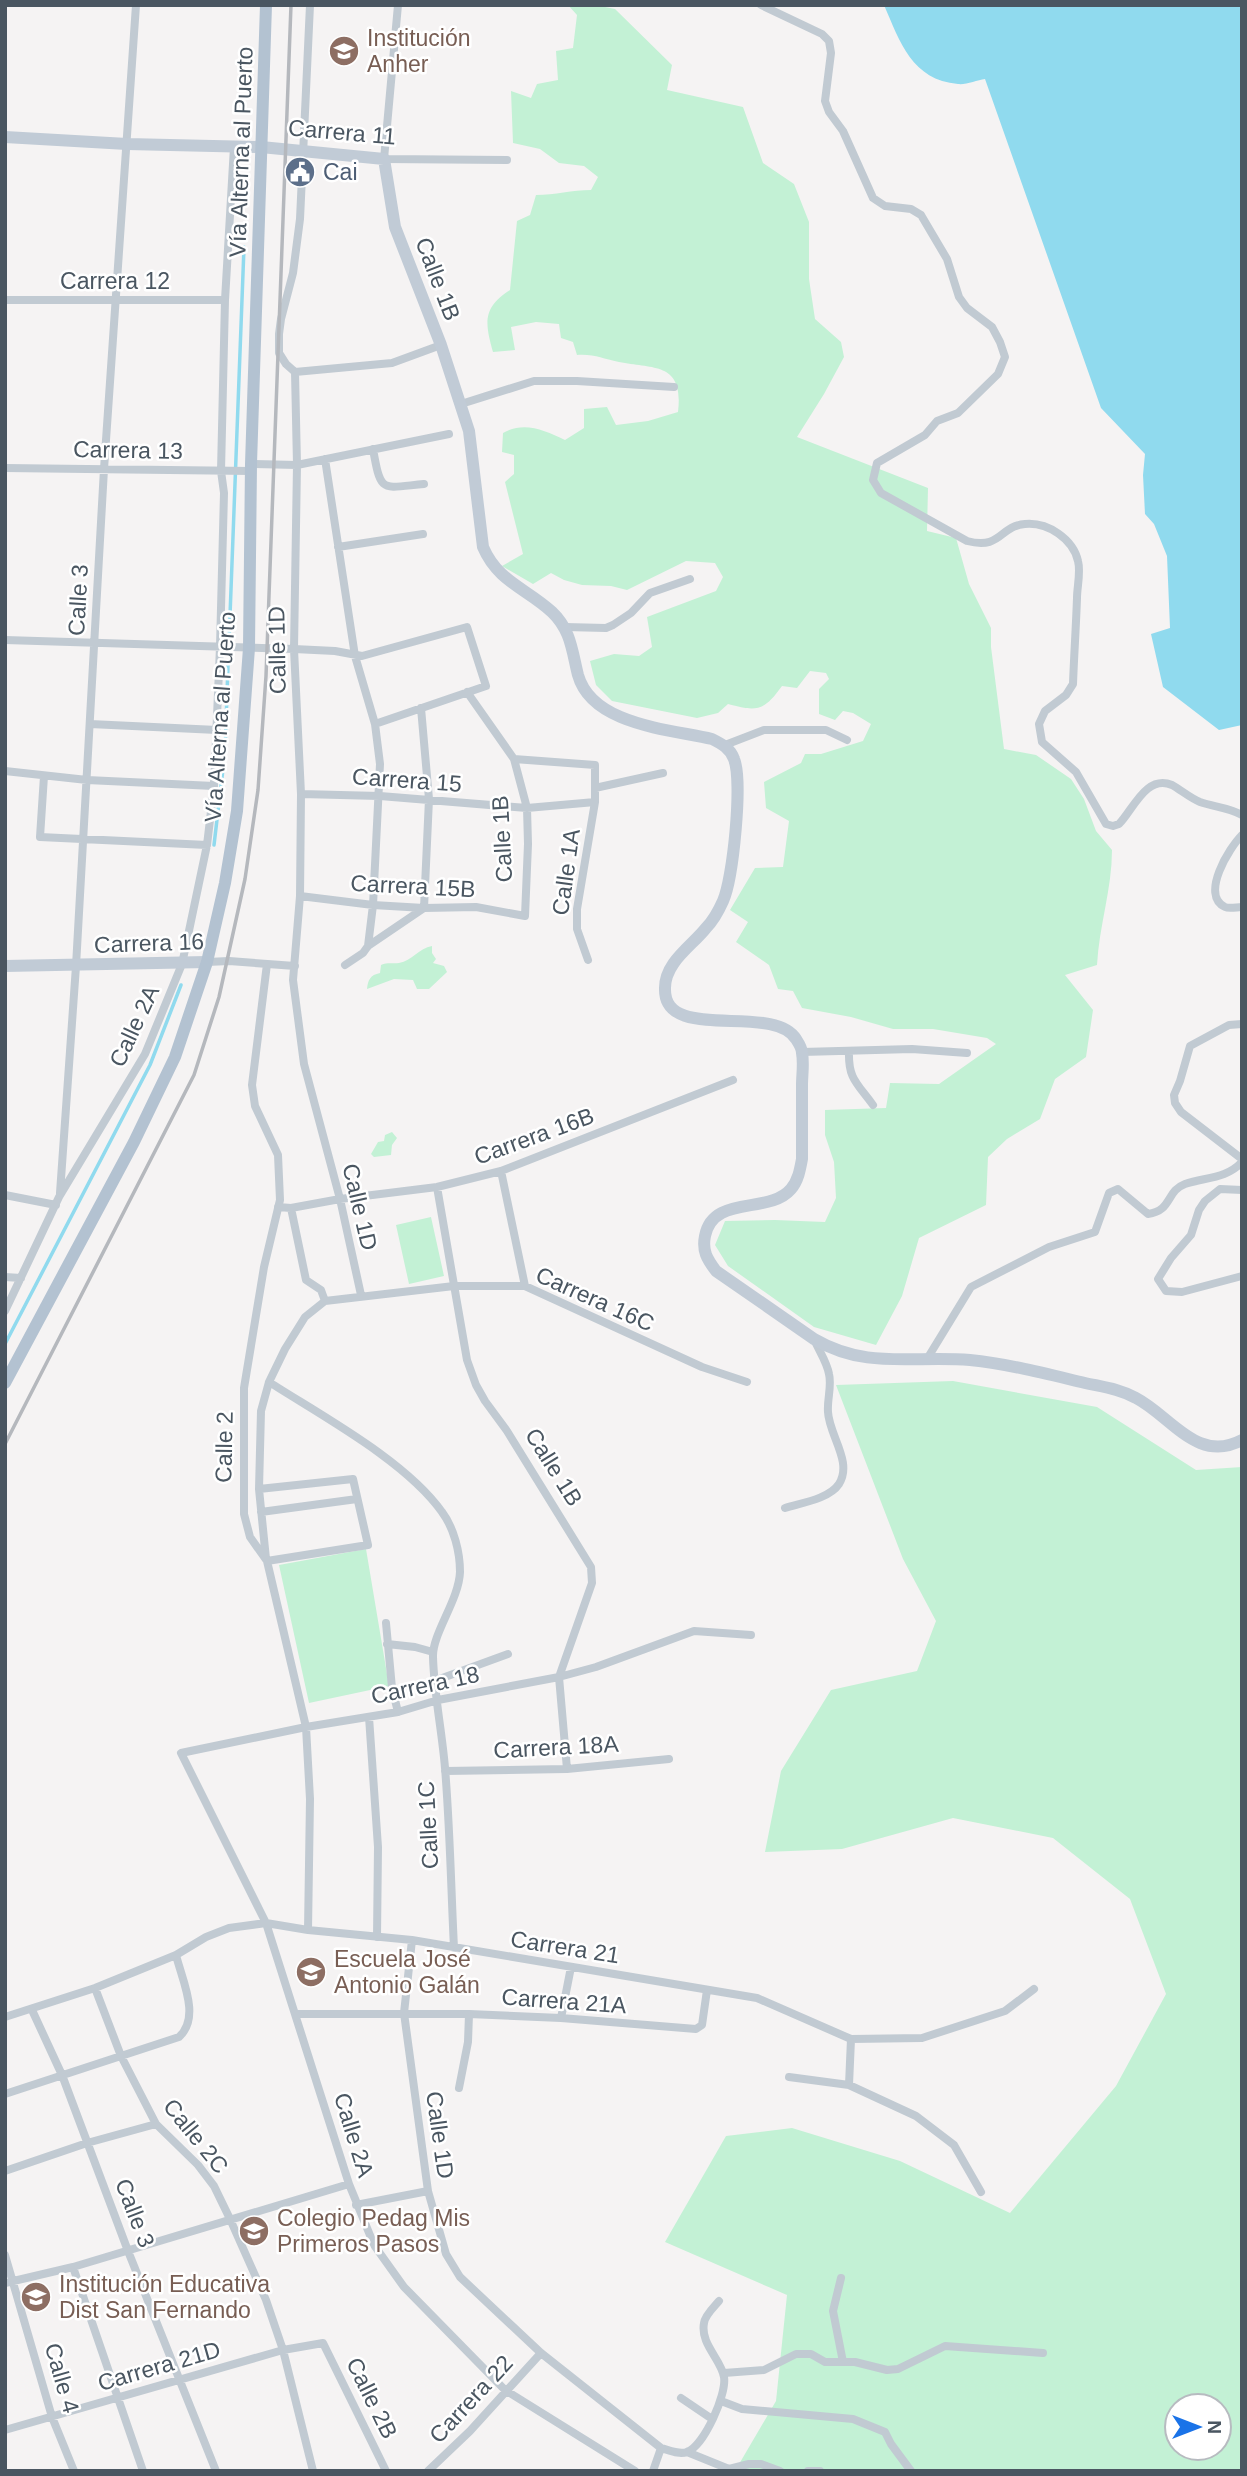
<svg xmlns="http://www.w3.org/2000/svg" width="1247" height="2476" viewBox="0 0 1247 2476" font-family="Helvetica,sans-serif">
	<rect width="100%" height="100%" fill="#f5f3f3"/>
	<path fill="#c3f1d5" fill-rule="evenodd" d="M568,5H595L615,9L672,65L667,90L743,107L763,163L794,184L809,222V279L815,319L841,342L844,357L824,394L797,437L928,488L927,531L956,538L969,584L991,628V647L1004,749L1036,755L1071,779L1084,799L1096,831L1112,850C1112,889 1099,926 1097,965L1065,975L1093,1010L1086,1057L1055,1079L1040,1119L1007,1139L988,1157L986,1205L919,1238L902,1296L876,1345L814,1327L728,1266L715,1245L725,1221L775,1220L825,1222L836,1198L834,1162L825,1135V1110L886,1108L890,1083L939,1084L996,1044L987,1038L933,1029H893L851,1017L802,1008L793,991L778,989L769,965L736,942L748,922L730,910L755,868L783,867L789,821L766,808L764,782L801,763L805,754H821L863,741L871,724L853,713L843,711L835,720L819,714V689L829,679L826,673L810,671L797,688L782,686C764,711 757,712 728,704L718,713L697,718L612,701L596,685L590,661L614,654L639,656L652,647L647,617L716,591L723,577L715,563L686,561L627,590L611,586L582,585L564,580L551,573L533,584L502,566L523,554L505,482L514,474V455L502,452L503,433C524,421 544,430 565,440L584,428V409L607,407L616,425L648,421L678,412C684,362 654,369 619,362C602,359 596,354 577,355L573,342L561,338L559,324L536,322L511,327L515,350L493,352C485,323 482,308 510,290L517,221L530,215L536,195C555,195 572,190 591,190L598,177L584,166L559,163L540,149L513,143L511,91L531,98L537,84L558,80L556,51L573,48L577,15Z
		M432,946V953L436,959L433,963L444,966L447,972L429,989H417L413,980L394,979L367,989C368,980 370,975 380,973L381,965C388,962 392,964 399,963C412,961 419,948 432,946Z
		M392,1132L397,1138L392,1145L391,1155L374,1157L371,1154L378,1142L384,1141L385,1135Z
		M431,1217L444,1276L409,1284L396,1225Z
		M953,1381L1097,1407L1196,1470L1242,1467V2471H735L776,2401L787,2295L665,2242L726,2136L792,2128L900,2161L1010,2213L1116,2086L1166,1994L1130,1899L1053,1838L953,1818L842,1849L765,1852L781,1771L831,1690L917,1671L936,1621L903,1559L836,1385ZM1177,2406H1219V2448H1177Z
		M366,1549L389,1686L309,1703L279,1565Z"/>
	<path fill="#90daee" d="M884,5H1242V725L1219,730L1163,687L1151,634L1170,628L1167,556L1154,524L1145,514L1143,475L1145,454L1101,408L985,79C977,80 966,85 958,84C912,80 900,42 884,5Z"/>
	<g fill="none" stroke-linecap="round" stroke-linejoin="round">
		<path stroke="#90daee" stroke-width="3.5" d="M229,642L244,247
			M214,845L225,752L228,665
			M5,1344L150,1065L181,985"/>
		<path stroke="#c1cad2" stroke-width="8" d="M310,5L300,219L293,273L281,319L279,334V353L286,364L295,372L297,465L294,649L301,794L300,896L293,980L304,1064L340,1199L361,1295
			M398,5L384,159L507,160
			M761,5L822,34L829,41L831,53L825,101L829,112L843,131L873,198L885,206L911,209L921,215L947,259L959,297L967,308L992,327L1000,342L1005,357L998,374L958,413L937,421L925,435L877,463L873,480L881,493L967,541C1002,550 999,526 1025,524C1048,522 1073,539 1078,561C1081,572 1077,587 1077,598C1076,627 1074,656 1073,684L1066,695L1045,711L1039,724L1042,742L1076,772L1106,824L1113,826L1119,824C1133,810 1146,774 1172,785C1181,790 1190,798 1200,802C1214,807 1228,807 1242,815
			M5,300H225
			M295,372L392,363L441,345
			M461,404L534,381H577L674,387
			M373,449C381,494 381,488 424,484
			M325,459L355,656L375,724L380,764L373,905L368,946
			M251,464L297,465L449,434
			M5,468L251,471
			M338,547L423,534
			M565,627L606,628L613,625L631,613L650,593L690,579
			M5,640L294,649L335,651L362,656L467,627L486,686L375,724
			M90,724L217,730
			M725,745L764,730H826L847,740
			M514,759L595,765V802L577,909V929L588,960
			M5,771L87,780L214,786
			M44,776L40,837L207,845
			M595,788L663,773
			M301,794L380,796L527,808L595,802
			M1242,835C1229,848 1200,895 1225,907C1229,909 1237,907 1242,907
			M300,896L373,905L424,908L476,907L525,916L528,844L527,808L514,759L467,692
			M207,962L229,961L295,966
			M267,964L252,1085L255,1106L278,1155L280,1200L264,1267L244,1388V1514L250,1537L267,1561L306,1727L310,1799L308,1930
			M345,965L363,953L368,946L424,908L429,799L421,708
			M1242,1024L1229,1025L1190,1046L1180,1081L1174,1095L1175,1103L1181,1112L1242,1159
			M849,1051C848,1079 857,1083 873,1105
			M802,1052L912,1049L967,1053
			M501,1171L525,1286
			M437,1187L467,1360L476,1385L485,1401L507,1431L591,1567L592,1583L559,1677L567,1769
			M1242,1190L1220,1189L1205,1201L1199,1210L1191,1235L1171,1258L1158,1279L1166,1291L1182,1292L1242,1276
			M60,1193L76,966L104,469L136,5
			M5,1195L56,1205
			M278,1207L291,1208L340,1199L437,1187L501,1171L733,1080
			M291,1208L306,1280L321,1290L325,1301
			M5,1277L21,1278
			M5,1311L59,1197L145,1054L182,964L207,845L214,786L220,647L224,493L221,471L225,300L234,147
			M927,1359L971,1287L1049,1247L1095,1232L1109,1193L1118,1189L1148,1214C1172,1211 1166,1191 1185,1184C1206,1177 1226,1179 1242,1162
			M269,1382C322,1416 406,1461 442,1512C454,1528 460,1552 460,1572C459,1600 432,1634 433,1657C434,1694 442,1731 445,1768C450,1828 451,1888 454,1948
			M259,1489L353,1479L368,1545L267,1561
			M785,1508C801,1503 829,1499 839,1484C853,1462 829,1435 828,1412C827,1399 832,1386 829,1374C827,1362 819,1351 814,1339
			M261,1512L357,1499
			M266,1559L259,1489L261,1411L269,1382L285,1349L305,1317L325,1301L454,1286H525L702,1367L747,1382
			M386,1623L392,1688L398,1712
			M387,1644L415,1647L433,1652
			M434,1681L508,1654
			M369,1717L378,1847L377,1937
			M445,1771L567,1769L669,1759
			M412,1940L404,2013L428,2191L446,2254L460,2277L541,2353L661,2448C669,2450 679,2455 687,2452C704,2446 727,2394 724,2377C721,2359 700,2344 704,2323C705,2315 714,2307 719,2301
			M95,1988L121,2056L156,2124L198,2165L214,2186L230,2219L266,2300L283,2350L313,2471
			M32,2010L62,2075L128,2251L216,2471
			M296,2014H469L561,2018L696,2029L702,2025L707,1990
			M5,2017L95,1988L176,1955L206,1937L229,1928L266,1923L308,1930L412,1940L757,1998L851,2039L922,2038L1005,2011L1034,1989
			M561,2018L571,1967
			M789,2077L849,2085L916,2116L954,2145L981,2192
			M849,2085L851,2039
			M459,2088L468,2042L469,2014
			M5,2094L179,2037C201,2017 182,1980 176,1955
			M5,2171L87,2143L156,2124
			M356,2205L428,2191
			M5,2255L52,2417L74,2471
			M73,2267L143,2471
			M841,2278L833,2311L843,2362
			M5,2283L73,2267L349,2184
			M724,2373L764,2370L796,2354H811L825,2362H855L887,2370L898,2369L945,2346L1043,2353
			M681,2398L712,2419
			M721,2401L742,2409L853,2419L885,2432L891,2444L911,2471
			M5,2430L283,2350L323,2343L386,2471
			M687,2452L729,2469L749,2464H761L780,2471
			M428,2471L470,2431L541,2353
			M635,2471L505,2390L404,2287L374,2245L349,2184L266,1923L181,1753L306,1727L398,1712L438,1700L559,1677L596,1667L694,1631L751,1635
			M653,2471L661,2448
			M808,2471H820"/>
		<path stroke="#c1cbd6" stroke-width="12" d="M5,137L127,144L261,147L384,159L395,227L441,345L469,431L483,547C498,582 526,588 552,612C571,630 572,651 578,675C592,725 669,729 712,739C722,744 730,748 734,759C743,781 733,879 723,901C719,910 713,921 706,928C692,946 665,962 665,988C663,1044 773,1002 796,1039C798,1042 802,1049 802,1053C804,1063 802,1075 802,1085C802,1110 802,1134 802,1159C800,1170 798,1181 791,1189C769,1215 713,1194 705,1236C702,1251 707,1259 716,1271L814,1339C867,1370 913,1355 970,1360C1009,1364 1047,1374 1085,1383C1103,1387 1120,1389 1136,1398C1171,1416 1197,1464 1242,1440
			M5,966L207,962"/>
		<path stroke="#b3c2d1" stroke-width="12" d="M5,1383L134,1142L175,1057L207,962L225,883L237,811L249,648L251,464L266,5"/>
		<path stroke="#b5b8bd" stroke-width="3.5" d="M5,1444L194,1075L219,997L245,879L258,790L266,676L291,5"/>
	</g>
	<defs>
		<g id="school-disc" transform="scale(1.575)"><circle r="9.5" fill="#8d6e63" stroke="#fff"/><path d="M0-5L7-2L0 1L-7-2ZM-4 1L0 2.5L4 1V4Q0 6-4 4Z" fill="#fff"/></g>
		<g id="civic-disc" transform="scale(1.575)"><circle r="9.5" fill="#5c6f8a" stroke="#fff"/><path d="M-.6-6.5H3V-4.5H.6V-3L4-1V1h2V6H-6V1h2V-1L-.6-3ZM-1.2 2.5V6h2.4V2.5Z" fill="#fff"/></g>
	</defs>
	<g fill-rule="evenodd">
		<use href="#school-disc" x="344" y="51"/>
		<use href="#civic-disc" x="300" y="172"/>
		<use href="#school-disc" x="311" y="1972"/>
		<use href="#school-disc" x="254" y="2231"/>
		<use href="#school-disc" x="36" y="2297"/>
	</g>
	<g text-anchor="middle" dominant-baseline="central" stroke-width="5" stroke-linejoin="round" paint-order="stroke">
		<g font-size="23" fill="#785e54" stroke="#fff" text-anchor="start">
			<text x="367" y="38">Institución<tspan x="367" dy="26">Anher</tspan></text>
			<text x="334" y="1959">Escuela José<tspan x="334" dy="26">Antonio Galán</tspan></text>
			<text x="277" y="2218">Colegio Pedag Mis<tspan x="277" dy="26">Primeros Pasos</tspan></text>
			<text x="59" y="2284">Institución Educativa<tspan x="59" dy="26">Dist San Fernando</tspan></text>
		</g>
		<g font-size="23" fill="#4a5661" stroke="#fff">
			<text transform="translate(342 132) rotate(5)">Carrera 11</text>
			<text transform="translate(241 152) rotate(-88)">Vía Alterna al Puerto</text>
			<text transform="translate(438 279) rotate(69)">Calle 1B</text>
			<text x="115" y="281">Carrera 12</text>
			<text transform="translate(128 450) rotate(1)">Carrera 13</text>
			<text transform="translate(78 600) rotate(-87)">Calle 3</text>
			<text transform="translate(277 650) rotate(-91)">Calle 1D</text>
			<text transform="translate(220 717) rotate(-86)">Vía Alterna al Puerto</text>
			<text transform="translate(407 780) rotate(4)">Carrera 15</text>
			<text transform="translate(502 839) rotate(-93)">Calle 1B</text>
			<text transform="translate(566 872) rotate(-82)">Calle 1A</text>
			<text transform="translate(413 886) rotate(3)">Carrera 15B</text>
			<text transform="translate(149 943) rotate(-2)">Carrera 16</text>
			<text transform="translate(134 1026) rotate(-65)">Calle 2A</text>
			<text transform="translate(534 1136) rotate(-20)">Carrera 16B</text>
			<text transform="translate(360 1207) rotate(77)">Calle 1D</text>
			<text transform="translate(595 1299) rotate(24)">Carrera 16C</text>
			<text transform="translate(224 1447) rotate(-89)">Calle 2</text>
			<text transform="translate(554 1467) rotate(58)">Calle 1B</text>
			<text transform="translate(425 1685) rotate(-12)">Carrera 18</text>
			<text transform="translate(556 1747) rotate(-3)">Carrera 18A</text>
			<text transform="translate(428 1825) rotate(-93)">Calle 1C</text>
			<text transform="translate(565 1947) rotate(9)">Carrera 21</text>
			<text transform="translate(564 2001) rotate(4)">Carrera 21A</text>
			<text transform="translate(354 2135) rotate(73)">Calle 2A</text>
			<text transform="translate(440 2135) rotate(82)">Calle 1D</text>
			<text transform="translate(196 2136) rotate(51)">Calle 2C</text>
			<text transform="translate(135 2213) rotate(69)">Calle 3</text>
			<text transform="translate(159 2366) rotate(-16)">Carrera 21D</text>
			<text transform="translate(62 2378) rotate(74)">Calle 4</text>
			<text transform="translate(372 2398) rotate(64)">Calle 2B</text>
			<text transform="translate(471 2399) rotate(-47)">Carrera 22</text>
		</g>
		<g font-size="23" fill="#4e5e75" stroke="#fff" text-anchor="start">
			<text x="323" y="172">Cai</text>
		</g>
	</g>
	<rect width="1247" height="2476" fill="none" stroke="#4a5661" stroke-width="14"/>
	<g transform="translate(1198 2427) rotate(90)"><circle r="33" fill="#ffffff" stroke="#b7bbc0" stroke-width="2"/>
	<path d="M0-5L12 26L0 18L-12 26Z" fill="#1a73e8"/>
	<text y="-10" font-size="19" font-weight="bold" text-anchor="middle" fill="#4a5661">N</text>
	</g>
</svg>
